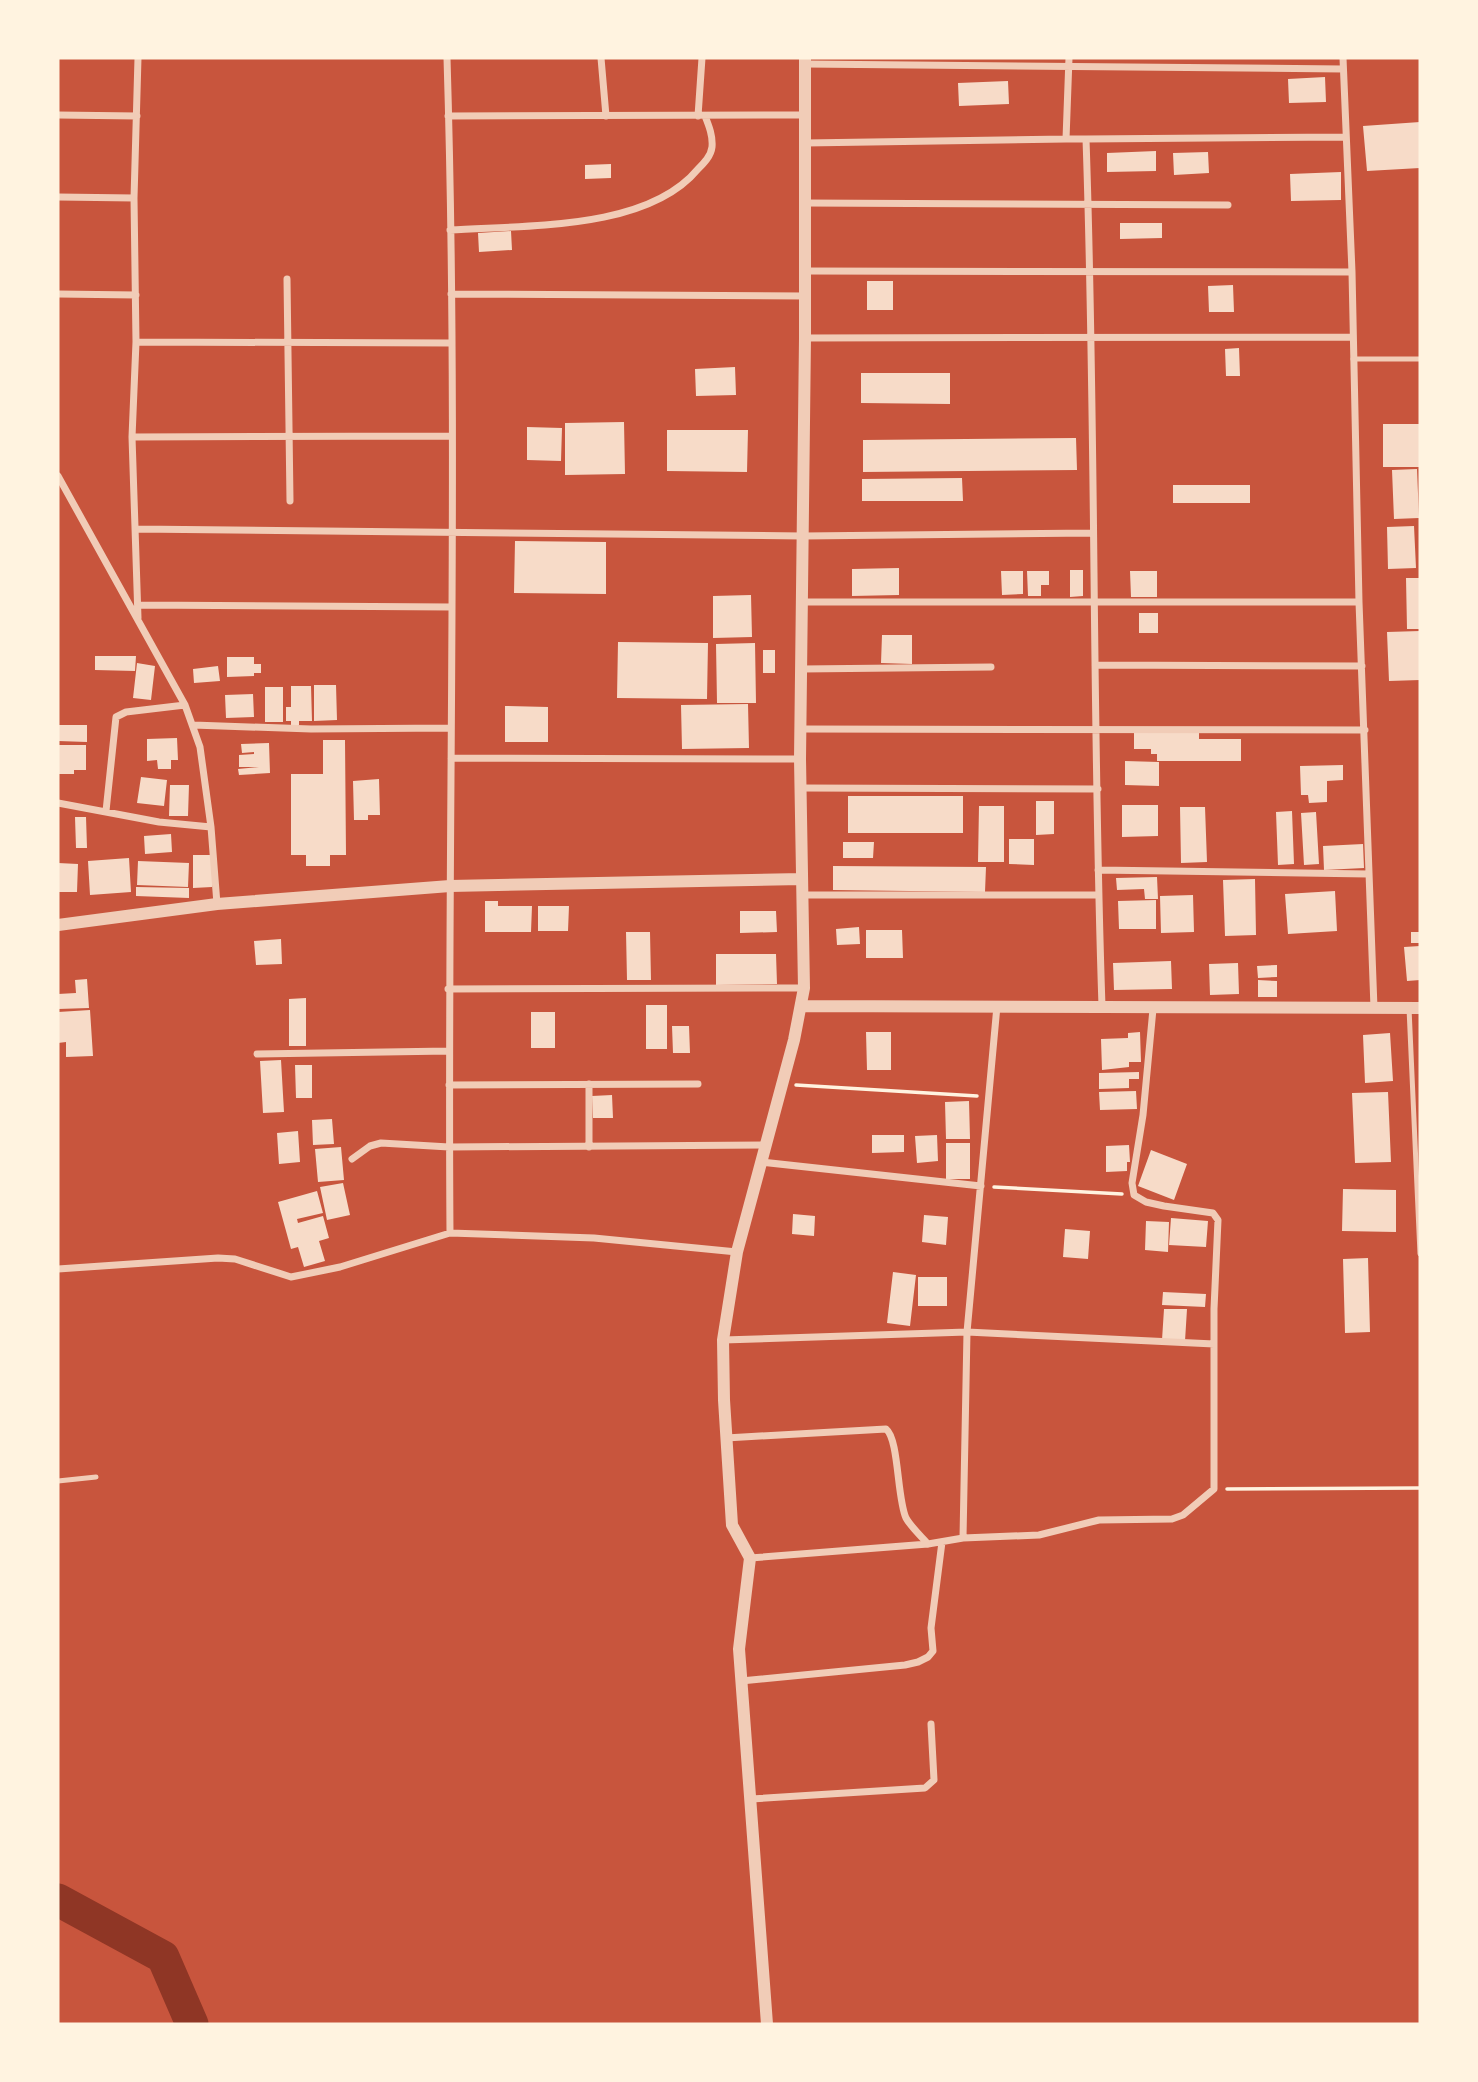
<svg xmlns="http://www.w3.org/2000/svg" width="1478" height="2082" viewBox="0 0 1478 2082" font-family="Roboto,sans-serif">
	<rect width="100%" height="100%" fill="#c8553d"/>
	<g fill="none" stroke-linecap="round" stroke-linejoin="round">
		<path stroke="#8f3625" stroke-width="33" d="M58,1900L163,1957L192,2024"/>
	</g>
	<path fill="#f7dbc8" d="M1325,77L1326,102L1289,103L1288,79Z
		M1008,81L1009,104L959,106L958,83Z
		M1420,122V168L1367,171L1363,126Z
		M1156,151V171L1107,172V153Z
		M1208,152L1209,173L1174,175L1173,153Z
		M611,164V178L585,179V165Z
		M1341,172V200L1291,201L1290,174Z
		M1120,223H1162V238L1120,239Z
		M511,231L512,250L479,252L478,233Z
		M867,281H893V310H867Z
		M1233,285L1234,312H1209L1208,286Z
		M1239,348L1240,376H1226L1225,349Z
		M735,367L736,395L696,396L695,369Z
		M861,373H950V404L861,403Z
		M624,422L625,474L565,475V423Z
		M1383,424H1420V467H1383Z
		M527,427L562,428L561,461L527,460Z
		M667,430H748L747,472L667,471Z
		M1076,438L1077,470L863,472V440Z
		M1417,469L1419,518L1394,519L1392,470Z
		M962,478L963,501H862V479Z
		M1173,485H1250V503H1173Z
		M1414,526L1416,568L1388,569L1387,527Z
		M515,541L606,542V594L514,593Z
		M899,568V595L852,596V569Z
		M1070,570H1083V596L1070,597Z
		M1001,571H1023V594L1002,595Z
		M1027,571H1049V585H1041V596H1028Z
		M1130,571H1157V597H1131Z
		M1406,578H1420V629H1407Z
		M751,595L752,637L713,638V596Z
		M1139,613H1158V633H1139Z
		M1420,631V680L1389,681L1387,632Z
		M882,635H912V664L881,663Z
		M618,642L708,643L707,699L617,698Z
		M755,643L756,703H717L716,644Z
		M763,650H775V673H763Z
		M95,656H136L135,671L95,670Z
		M227,657H254V664H261V673H254V676L227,677Z
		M137,663L155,666L151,700L133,698Z
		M218,666L220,681L194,683L193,669Z
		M314,685H336L337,720L314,721Z
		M291,686H311L312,721H299V725L291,726V721H286V707H291Z
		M265,687H283V722H265Z
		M253,694L254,717L226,718L225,695Z
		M748,704L749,748L682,749L681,705Z
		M505,706L548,707V742H505Z
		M58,725H87V742L58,741Z
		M1134,733H1199V739H1241V761H1157V754H1151V749H1134Z
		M177,738L178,760H171V769H158L157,760L147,761V739Z
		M323,740H345L346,855H330V866H306V855H291V774H323Z
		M269,743L270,773L239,775L238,769L259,767H239V755L254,754V752L242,753L241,744Z
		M58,745H86V770H74V774H58Z
		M1125,761L1159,762V786L1125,785Z
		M1343,765V780L1327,781V802L1309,803L1308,795H1301L1300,766Z
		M141,777L167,780L164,806L137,803Z
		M379,779L380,815H368V820H354L353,781Z
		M170,785H189L188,816H169Z
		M848,796H963V833H848Z
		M1036,801H1054V834L1036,835Z
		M1122,805H1158V836L1122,837Z
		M979,806H1004V862H978Z
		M1180,807H1205L1207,862L1181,863Z
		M1292,811L1294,864L1278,865L1276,812Z
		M1316,812L1319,864L1304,865L1301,813Z
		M75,817H86L87,848H76Z
		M171,834L172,852L145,854L144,836Z
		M1009,839H1034V865L1009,864Z
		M843,842H874L873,858H843Z
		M1363,844L1364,868L1324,870L1323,846Z
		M193,855H212V887L193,888Z
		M129,858L131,892L90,895L88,861Z
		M138,861L189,863L188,887L137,885Z
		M58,863L78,864L77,892H58Z
		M833,866L986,867L985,892L833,890Z
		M1157,877L1158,899H1145L1144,889L1117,890L1116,878Z
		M1255,879L1256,935L1225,936L1223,880Z
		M136,887L189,888V898L136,896Z
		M1335,891L1337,931L1288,934L1285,894Z
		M1193,895L1194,932L1161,933L1160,896Z
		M1156,900V929H1119L1118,901Z
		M485,901H498V906H532L531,932H485Z
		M538,906H569L568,931H538Z
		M740,911H776L777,932L740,933Z
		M859,927L860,944L837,945L836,929Z
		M866,930H902L903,958H866Z
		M626,932H650L651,980H627Z
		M1411,932H1420V943H1411Z
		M281,939L282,964L256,965L254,941Z
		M1420,946V980L1407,981L1404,947Z
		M716,954H776L777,984L716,985Z
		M1171,961L1172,989L1114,990L1113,963Z
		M1238,963L1239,994L1210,995L1209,964Z
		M1277,965V977L1258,978L1257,966Z
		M87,979L89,1008L58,1009V994L76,993L75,980Z
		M1258,980L1277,981V997H1258Z
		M306,998V1046H289V999Z
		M646,1005H667V1049H646Z
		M90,1010L93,1056L66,1057V1042L58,1043V1012Z
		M531,1012H555V1048H531Z
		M672,1026H689L690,1053H673Z
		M866,1032H891V1070H867Z
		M1140,1032L1141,1062H1129V1067L1102,1070L1101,1039L1128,1038V1033Z
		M1390,1033L1393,1081L1365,1083L1363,1035Z
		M281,1060L284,1112L263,1113L260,1061Z
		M295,1065H312V1098H296Z
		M1139,1072V1079H1129V1088L1099,1089V1073Z
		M1136,1091L1137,1109L1100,1110L1099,1092Z
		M1388,1092L1391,1162L1355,1163L1352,1093Z
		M612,1095L613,1118H593L592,1096Z
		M969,1101L970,1139H946L945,1102Z
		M332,1119L334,1144L313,1145L312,1120Z
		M298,1131L300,1162L279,1164L277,1133Z
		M872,1135H904V1152L872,1153Z
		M937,1135L938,1161L917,1163L915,1136Z
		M946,1143H970V1179H946Z
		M1129,1145L1130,1162H1127V1171L1106,1172V1146Z
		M341,1147L344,1180L318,1182L315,1149Z
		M1151,1150L1187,1164L1174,1200L1138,1186Z
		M343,1183L350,1215L327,1220L320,1187Z
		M1343,1189L1396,1190V1232L1342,1231Z
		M317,1191L323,1213L297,1219L298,1223L323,1216L329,1238L319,1241L325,1261L304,1267L298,1247L291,1249L278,1202Z
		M793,1214L815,1216L814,1236L792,1234Z
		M924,1215L948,1217L946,1245L922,1242Z
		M1171,1218L1208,1221L1206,1247L1169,1245Z
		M1146,1221L1169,1222L1168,1252L1145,1250Z
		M1065,1229L1090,1231L1088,1259L1063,1257Z
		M1368,1258L1370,1332L1345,1333L1343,1259Z
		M893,1272L916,1275L910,1326L887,1323Z
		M918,1277H947V1306H918Z
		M1163,1292L1206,1294L1205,1307L1162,1305Z
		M1164,1309H1187L1185,1341L1162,1340Z"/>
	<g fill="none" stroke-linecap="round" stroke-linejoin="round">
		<path stroke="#fff3e0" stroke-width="3.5" d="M796,1085L977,1096
			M994,1187L1122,1194
			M1227,1489L1420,1488"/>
		<path stroke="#f1ccb7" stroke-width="5" d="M1353,359H1420
			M1409,1008L1420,1254
			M58,1481L96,1477"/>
		<path stroke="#f1ccb7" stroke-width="7" d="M138,58L134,198L136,342L132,437L138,618
			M447,58C459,449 447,841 450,1233L594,1238L737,1252
			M601,58L606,116
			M1069,58L1066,139H1086C1096,428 1092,717 1102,1006
			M1343,58L1352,272L1359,602L1374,1008
			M805,64L1343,69
			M58,115L137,116
			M448,116L805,115
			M698,116L702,58
			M1086,139L1346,137
			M805,143L1066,139
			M58,197L134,198
			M804,203L1228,205
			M450,230C524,225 647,231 698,169C704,163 711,156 712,147C713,136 709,126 705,116
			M805,271L1352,272
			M287,279L290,501
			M58,294L136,295
			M451,294L805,296
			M805,338L1353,337
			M136,342L451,343
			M132,437L451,436
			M58,476L185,705L200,747L211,827L217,904
			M136,529L803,536L1092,533
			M803,602H1359
			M138,605L451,607
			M1095,665L1362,666
			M802,669L991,667
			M193,725L311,729L451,728
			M802,729L1365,730
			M451,758L800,759
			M801,788L1098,789
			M58,803L159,822L211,827
			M106,811L116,717L126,712L185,705
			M1098,870L1368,874
			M803,895H1098
			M448,989L804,988
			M257,1054L449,1051
			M449,1085L698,1084
			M589,1147V1084
			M352,1159L370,1146L381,1143L449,1147L764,1145
			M761,1162L981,1186
			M58,1269L218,1258L235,1259L291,1277L340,1267L450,1233
			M723,1340L967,1332L1214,1344
			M726,1438L886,1429C899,1439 897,1499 906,1518C911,1527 921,1536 928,1544
			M963,1538L967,1332L997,1006
			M750,1558L928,1544L963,1538L1039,1535L1099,1520L1172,1519L1183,1515L1214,1489V1309L1218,1220L1213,1213L1164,1206L1146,1202L1134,1195L1132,1183L1143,1115L1153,1009
			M741,1681L905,1665L918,1662L928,1657L933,1651L931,1628L942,1542
			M751,1799L925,1788L934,1780L931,1724"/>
		<path stroke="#f1ccb7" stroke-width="12" d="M58,925L217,904L450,886L802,879
			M802,1006L1420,1008
			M767,2024L739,1649L750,1558L732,1525L724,1400L723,1340L737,1252L794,1040L804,988L800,759L805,338V58"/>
	</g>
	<rect width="1478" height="2082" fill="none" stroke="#fff3e0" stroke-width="119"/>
</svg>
